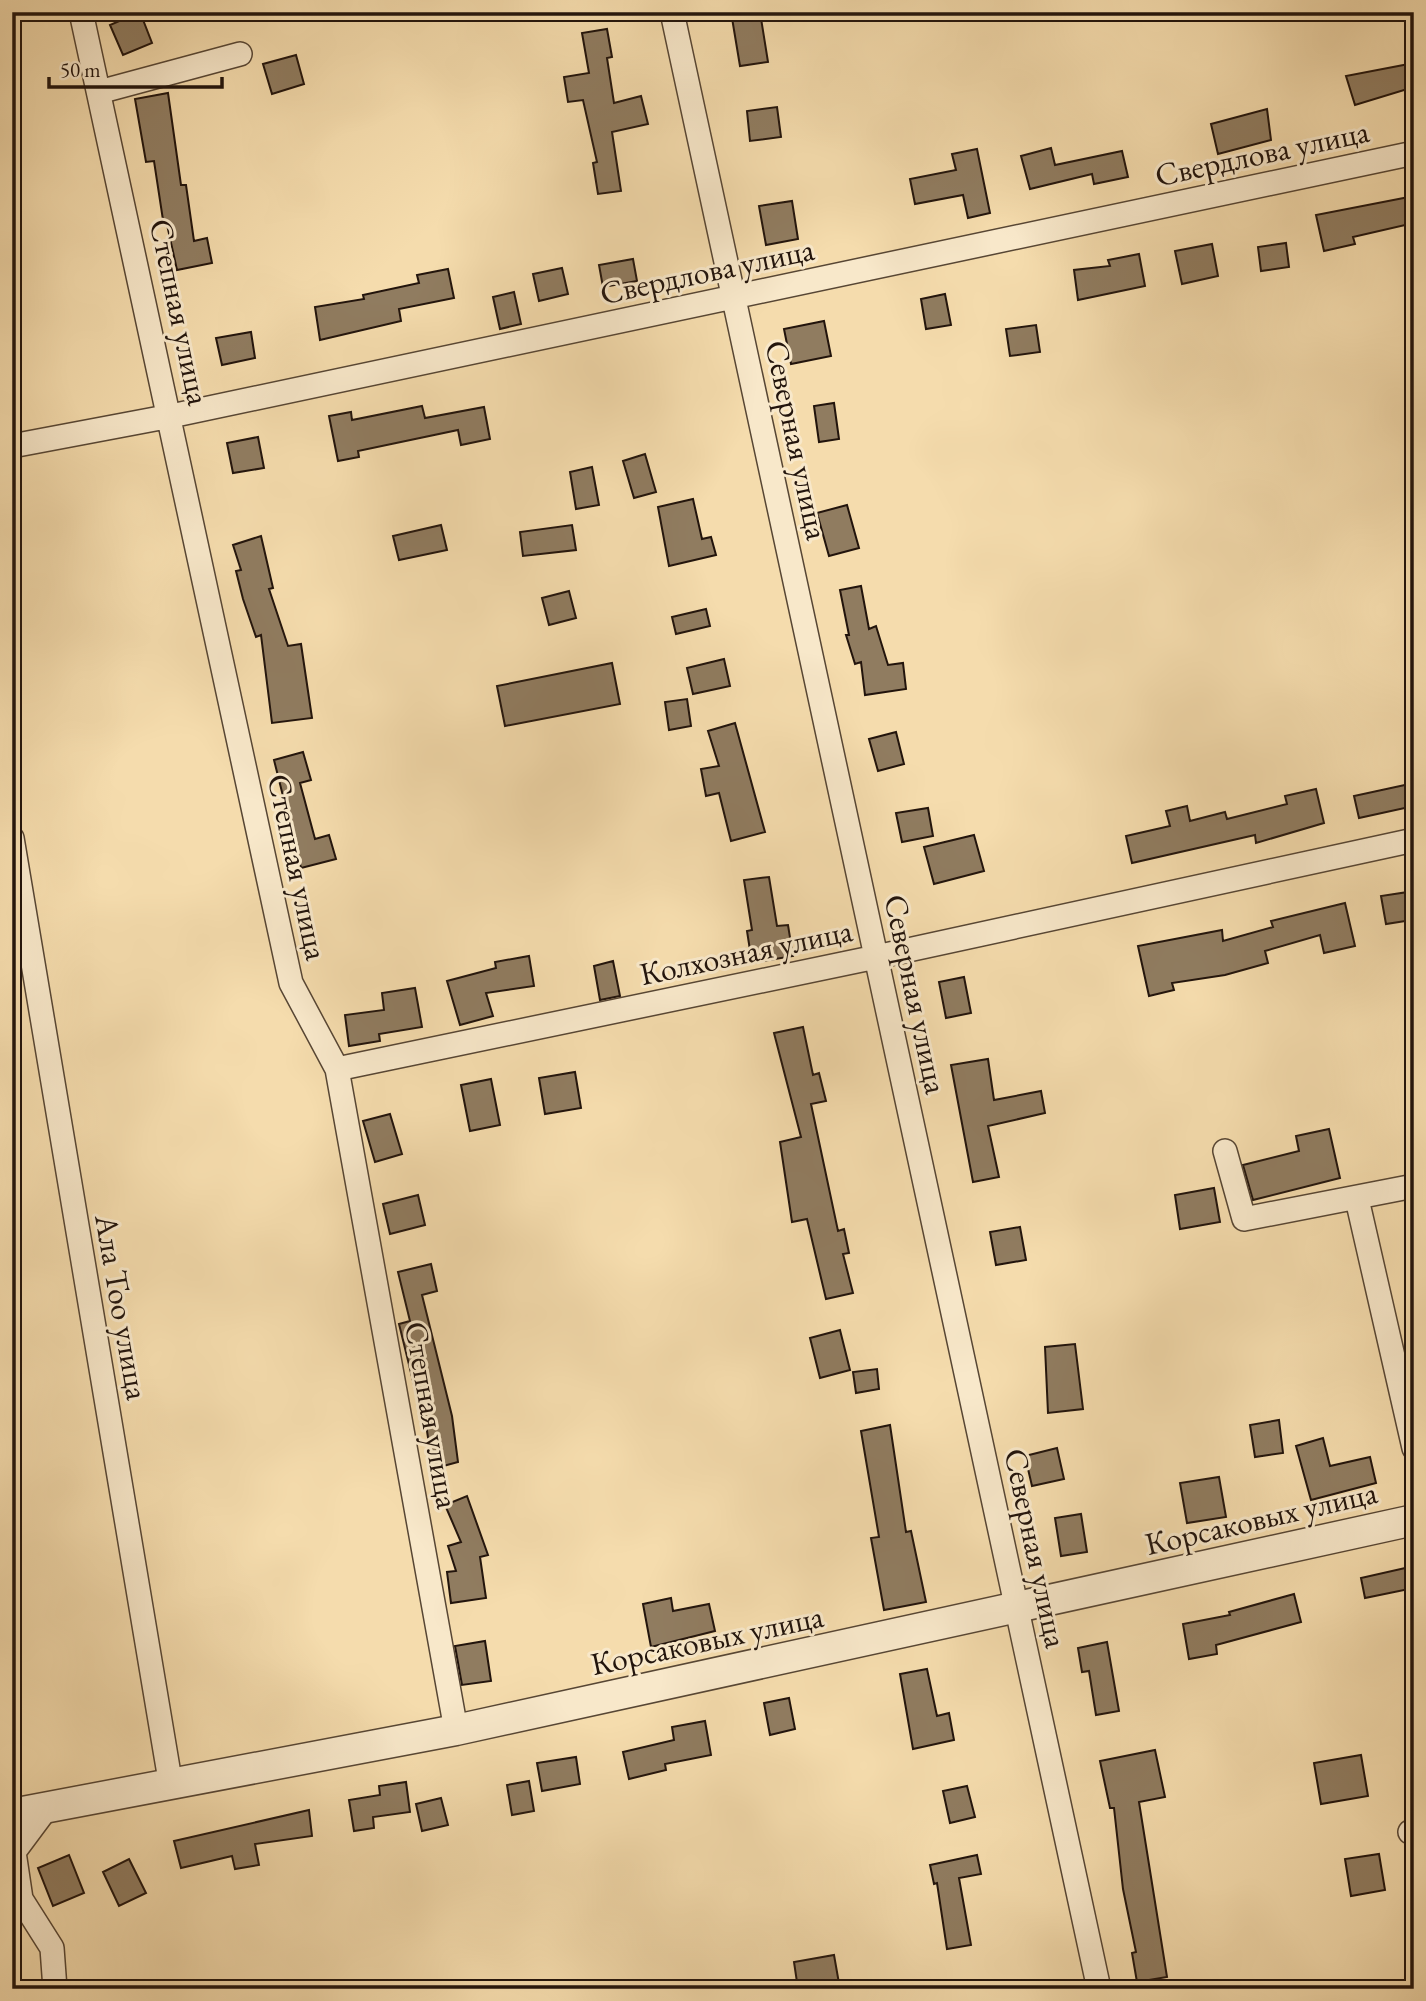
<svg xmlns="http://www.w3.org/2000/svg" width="1426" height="2001" viewBox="0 0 1426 2001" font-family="'EB Garamond',serif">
	<rect width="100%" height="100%" fill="#f5dcad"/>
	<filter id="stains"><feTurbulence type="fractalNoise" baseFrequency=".00286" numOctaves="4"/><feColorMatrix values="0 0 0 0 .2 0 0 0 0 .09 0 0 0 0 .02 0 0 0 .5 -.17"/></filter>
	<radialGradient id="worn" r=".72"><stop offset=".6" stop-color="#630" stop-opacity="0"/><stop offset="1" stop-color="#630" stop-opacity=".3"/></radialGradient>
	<path fill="#907c60" stroke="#22140c" stroke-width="2" d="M140,12L152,43L123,55L110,25Z
		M731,12H760L768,62L740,66Z
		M607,29L612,57L607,58L614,103L641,96L648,124L612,132L621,191L598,194L593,163L597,162L583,100L568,102L564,77L589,73L582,33Z
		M296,55L304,84L272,94L263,64Z
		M1414,63V87L1355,105L1346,76Z
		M168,93L181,185H186L194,241L207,238L212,263L177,270L166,220H163L154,161L146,162L135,99Z
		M777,107L781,137L750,141L747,111Z
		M1267,109L1271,140L1218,154L1211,124Z
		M1051,148L1055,165L1122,151L1128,177L1094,184L1092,174L1030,189L1021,156Z
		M977,149L990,213L968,218L963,195L915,204L910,179L956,170L952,154Z
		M1414,196V223L1353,237L1355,244L1324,251L1316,215Z
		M792,201L798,239L766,245L759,206Z
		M1286,243L1289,267L1261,271L1258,247Z
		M1212,244L1218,276L1182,284L1175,251Z
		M1139,254L1145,286L1078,300L1074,270L1110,266L1108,260Z
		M633,259L637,281L603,287L599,265Z
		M562,268L568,294L539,301L533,274Z
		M448,269L454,298L399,309L401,321L320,340L315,307L364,299L363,295L419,283L417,275Z
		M514,292L521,324L500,329L493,297Z
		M945,294L951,325L926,329L921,299Z
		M824,321L831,356L791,364L784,329Z
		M1036,325L1040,352L1010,356L1006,329Z
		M251,332L255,358L222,365L216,338Z
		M834,403L839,439L819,442L814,406Z
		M422,406L425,418L484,407L490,439L461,445L458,430L358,451L359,457L338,461L329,416L351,412L352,420Z
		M258,437L264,468L233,473L227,443Z
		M645,454L656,492L634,498L623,461Z
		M592,467L599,505L576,509L570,472Z
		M693,499L702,539L711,537L716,555L669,566L658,507Z
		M847,505L859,548L829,556L817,513Z
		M441,525L447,550L399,560L393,536Z
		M572,525L576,550L523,556L520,532Z
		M261,536L273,588L269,589L288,646L301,644L312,718L272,723L261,635L256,637L243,599L236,571L241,570L233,545Z
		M861,586L869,629L876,626L888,665L903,663L906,689L865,695L861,662L855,664L846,635H849L840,590Z
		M569,591L576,618L549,625L542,598Z
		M706,609L710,626L676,634L672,617Z
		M724,659L730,686L693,694L687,668Z
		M612,663L620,704L505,726L497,686Z
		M687,699L691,726L669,730L665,702Z
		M735,723L765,832L731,841L719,793L706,796L701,769L719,766L708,731Z
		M896,732L904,764L878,771L869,739Z
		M303,752L311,780L300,783L315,839L329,835L336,859L301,868L274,760Z
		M1414,783V806L1359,818L1354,796Z
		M1316,789L1324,823L1256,843L1255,835L1132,863L1126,836L1170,826L1166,811L1187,806L1190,821L1225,812L1227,819L1287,804L1285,796Z
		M928,808L933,836L902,842L896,813Z
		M974,835L984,871L934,884L924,847Z
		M769,877L777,926L788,925L793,956L752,963L747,931L752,930L744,880Z
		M1408,892L1412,920L1386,924L1381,896Z
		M1345,903L1355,946L1324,953L1320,935L1265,951L1268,963L1225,975L1172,983L1174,990L1149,996L1138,946L1222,930L1223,941L1273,927L1271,921Z
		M529,956L534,986L486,993L493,1016L460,1025L447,981L496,968L495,962Z
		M613,961L620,996L600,1000L594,966Z
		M964,977L971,1013L946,1018L939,982Z
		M415,988L422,1027L379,1034L380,1041L349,1046L345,1015L384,1010L382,993Z
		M803,1027L813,1075L819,1073L826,1101L811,1104L838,1231L844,1229L849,1253L843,1254L853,1293L826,1299L807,1219L792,1222L780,1142L801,1137L774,1033Z
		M988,1059L994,1100L1041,1091L1045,1113L988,1126L999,1177L973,1182L951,1065Z
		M575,1072L581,1108L545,1114L539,1078Z
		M491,1079L500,1125L470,1131L461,1085Z
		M390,1114L402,1154L375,1162L363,1121Z
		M1329,1129L1340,1178L1253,1200L1243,1165L1299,1151L1296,1136Z
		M1214,1188L1220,1222L1180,1229L1175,1195Z
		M418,1195L425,1225L390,1234L383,1204Z
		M1020,1227L1026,1260L996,1265L990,1232Z
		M431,1264L437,1291L422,1295L452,1416L458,1462L436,1468L429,1444L421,1392L416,1393L399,1324L410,1321L398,1272Z
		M840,1330L850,1370L820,1378L810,1338Z
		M1075,1344L1083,1409L1048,1413L1045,1347Z
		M877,1369L879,1389L856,1393L853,1372Z
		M1279,1420L1283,1453L1255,1457L1250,1425Z
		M890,1425L906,1532L911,1531L926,1602L884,1610L871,1538L879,1537L861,1431Z
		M1323,1438L1330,1466L1370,1457L1376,1483L1311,1500L1296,1446Z
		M1057,1448L1064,1479L1032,1486L1025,1456Z
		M1219,1477L1226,1517L1187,1523L1180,1483Z
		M467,1496L488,1555L480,1557L486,1598L451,1603L447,1572L456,1571L448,1546L461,1542L445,1505Z
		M1081,1514L1087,1552L1061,1556L1055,1518Z
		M1414,1566V1588L1365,1598L1361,1578Z
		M1294,1594L1301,1622L1216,1645L1217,1654L1189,1659L1183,1624L1230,1615L1229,1612Z
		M671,1598L673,1611L709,1604L715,1631L651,1647L643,1604Z
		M485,1641L491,1681L462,1685L455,1646Z
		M1107,1642L1119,1711L1096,1715L1089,1671L1082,1672L1078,1648Z
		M927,1669L937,1716L949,1713L954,1740L913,1749L900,1674Z
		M789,1698L795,1729L770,1735L764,1703Z
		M705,1721L711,1755L665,1764L666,1770L629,1779L623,1752L674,1740L672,1727Z
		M1155,1750L1165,1797L1139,1802L1167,1977L1137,1982L1132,1953L1136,1952L1123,1889L1114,1808H1110L1100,1761Z
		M1361,1755L1368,1796L1321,1804L1314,1763Z
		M576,1757L580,1784L542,1791L537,1763Z
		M529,1781L534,1811L512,1815L507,1785Z
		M406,1782L410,1812L373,1817L374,1828L354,1831L349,1800L380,1795L379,1786Z
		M967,1786L975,1817L950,1823L943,1791Z
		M441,1798L448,1825L422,1831L416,1804Z
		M309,1810L312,1836L255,1844L259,1865L235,1869L232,1856L181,1868L174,1841Z
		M1379,1854L1385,1890L1351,1896L1345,1859Z
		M69,1855L84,1893L53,1906L38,1868Z
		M977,1855L981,1874L959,1878L971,1945L947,1949L937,1883L934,1884L930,1865Z
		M129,1859L146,1893L119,1906L103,1872Z
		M834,1955L840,1989H798L794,1962Z"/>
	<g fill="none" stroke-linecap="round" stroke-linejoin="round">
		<g stroke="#574634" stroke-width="26">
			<path id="minor" d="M81,12L291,983L337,1069L456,1730
				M672,12L1099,1989
				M99,92L240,54
				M12,446L171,416L1414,153
				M12,838L171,1786
				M337,1069L876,957L1414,840
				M1225,1151L1244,1219L1414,1186
				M1357,1199L1414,1448
				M46,1809L14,1852L21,1899L52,1948L55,1989
				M1410,1832L1414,1833"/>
		</g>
		<g stroke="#574634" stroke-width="33">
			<path id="tertiary" d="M12,1814L456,1730L1414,1520"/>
		</g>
		<use href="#minor" stroke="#f8e8ca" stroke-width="23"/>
		<use href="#tertiary" stroke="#f8e8ca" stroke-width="30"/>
	</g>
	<g text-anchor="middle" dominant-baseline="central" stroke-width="6" stroke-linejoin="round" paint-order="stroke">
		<g font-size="32" fill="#22140c" stroke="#f8e8ca">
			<text transform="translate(1262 153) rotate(-12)">Свердлова улица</text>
			<text transform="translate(707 271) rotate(-12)">Свердлова улица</text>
			<text transform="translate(180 312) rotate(78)">Степная улица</text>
			<text transform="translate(797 440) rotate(78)">Северная улица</text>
			<text transform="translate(298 867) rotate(78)">Степная улица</text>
			<text transform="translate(746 952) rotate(-12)">Колхозная улица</text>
			<text transform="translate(916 994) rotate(78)">Северная улица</text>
			<text transform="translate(122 1307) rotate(80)">Ала Тоо улица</text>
			<text transform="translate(432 1415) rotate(80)">Степная улица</text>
			<text transform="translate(1261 1518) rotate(-13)">Корсаковых улица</text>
			<text transform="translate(1036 1548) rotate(78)">Северная улица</text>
			<text transform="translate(707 1640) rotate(-12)">Корсаковых улица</text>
		</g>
	</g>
	<rect width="1426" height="2001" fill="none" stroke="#f5dcad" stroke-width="42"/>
	<rect x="14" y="14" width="1398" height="1973" fill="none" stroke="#22140c" stroke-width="3.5"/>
	<rect x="21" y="21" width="1384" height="1959" fill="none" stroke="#22140c" stroke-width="2"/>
	<path d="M49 77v10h173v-10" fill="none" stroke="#22140c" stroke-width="3.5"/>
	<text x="60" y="77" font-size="21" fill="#22140c" stroke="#f8e8ca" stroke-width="5" paint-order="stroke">50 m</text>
	<rect width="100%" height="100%" filter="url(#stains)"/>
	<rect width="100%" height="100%" fill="url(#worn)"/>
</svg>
